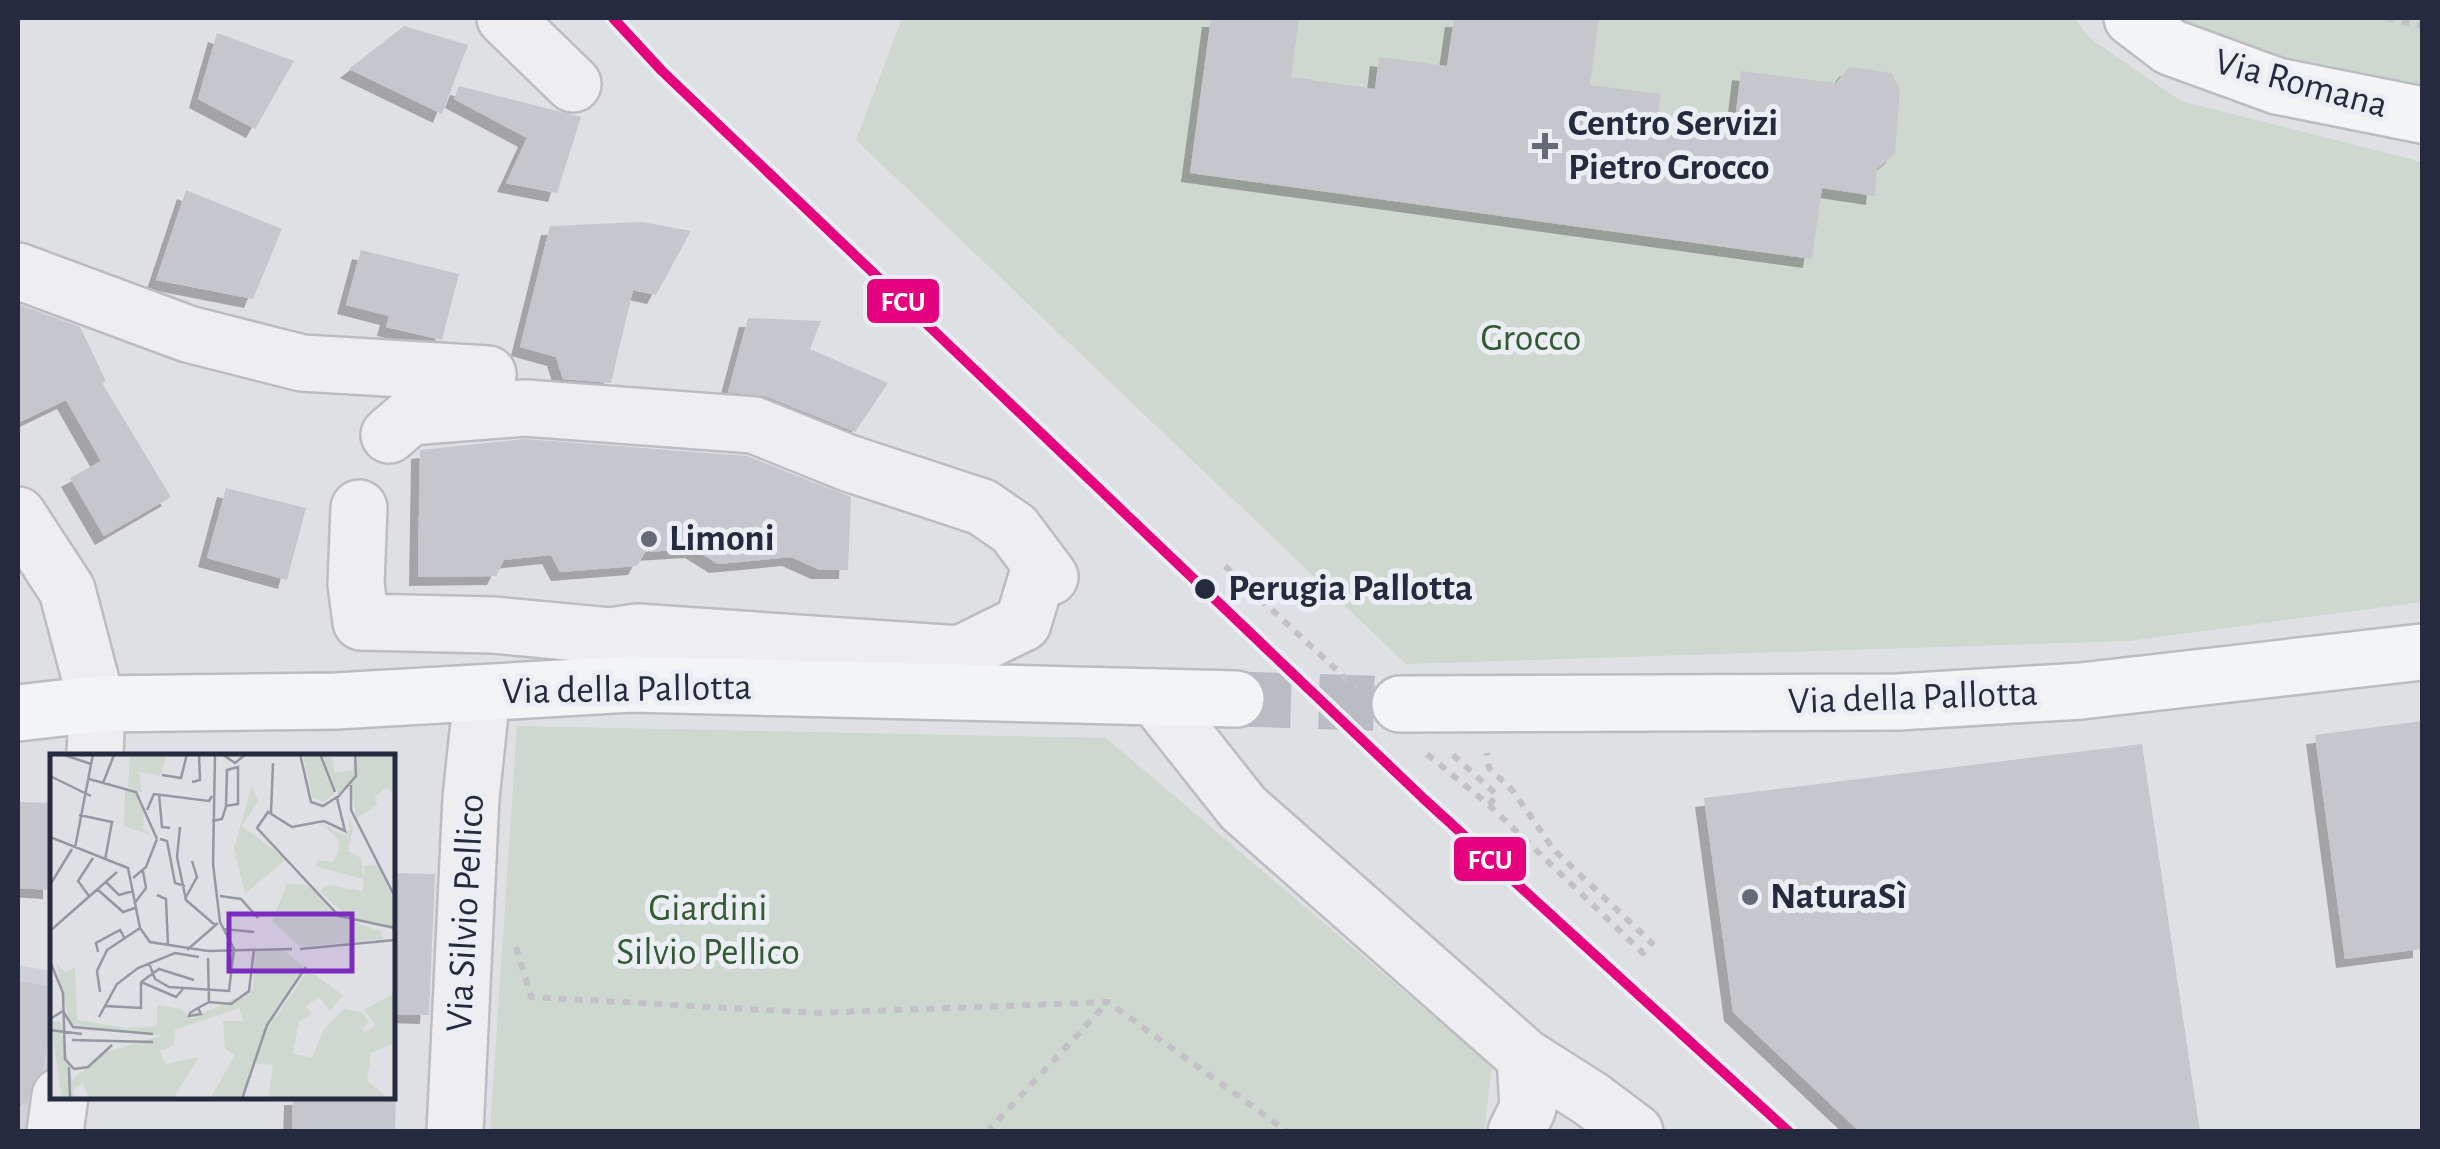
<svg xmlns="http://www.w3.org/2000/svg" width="2440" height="1149" viewBox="0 0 2440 1149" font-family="'Alegreya Sans',sans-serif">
	<defs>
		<filter id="shadow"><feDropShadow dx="-9" dy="9" stdDeviation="0" flood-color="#0004"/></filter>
	</defs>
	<rect width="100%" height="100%" fill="#dfe0e4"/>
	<path fill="#cfd1da" d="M18,965L52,971V1064L40,1131H18Z"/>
	<path fill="#cdd8ce" d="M902,18H2074L2091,39L2181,101L2422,162V602L2129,641L1406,664L856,140Z
		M2159,18H2422V98L2285,68Z
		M517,726L1106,738L1492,1066L1484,1131H490Z"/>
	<path fill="#c6c7cc" filter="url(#shadow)" d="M1211,18H1299L1291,77L1375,89L1379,57L1447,66L1454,18H1599L1590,85L1661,94L1656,127L1733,137L1741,71L1836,83L1849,67L1892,73L1900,90L1895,154L1877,169L1875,196L1822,188L1812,259L1190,173Z
		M404,26L468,45L442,114L349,69Z
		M217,33L294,61L255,129L198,99Z
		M459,86L581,117L557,193L506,183L527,138L454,99Z
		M186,190L282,229L253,299L156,280Z
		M642,222L691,231L656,295L633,290L611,383L563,379L556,357L520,347L550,226Z
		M361,250L459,274L442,340L386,327L389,316L346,305Z
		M18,304L80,327L106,381L102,383L171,497L104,536L70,478L101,461L66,400L18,423Z
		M748,318L821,321L810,349L888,383L855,432L765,396L728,392Z
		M525,439L747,456L851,497L848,570H820L791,557L718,564L694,549L645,552L637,566L560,572L551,555L504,560L496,576L418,577L420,450Z
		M226,488L306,508L287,580L207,558Z
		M2422,721V949L2345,959L2315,735Z
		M2142,744L2200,1132H1860L1733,1012L1704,798Z
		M18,802L52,803V890L18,888Z
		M392,873L435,874L429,1015L392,1014Z
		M18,981L52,987V1016L43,1071L35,1078L27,1104L18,1103Z
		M293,1096H396L395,1132H292Z"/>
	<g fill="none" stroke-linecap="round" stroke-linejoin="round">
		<path stroke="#babcc3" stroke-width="55" stroke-dasharray="55 28" stroke-linecap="butt" d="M1236,699L1400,704"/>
		<g stroke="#bcbdc2" stroke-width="60">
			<path id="minor" d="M505,18L573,84
				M18,271L188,334L302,363L488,374
				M359,508L356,584L361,622L493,625L610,636L637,632L960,654L1023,623L1036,580L1050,577L1014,529L982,507L848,463L754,425L525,408L410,417L389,435
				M18,515L67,590L97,704L95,756
				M1155,697L1243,808L1525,1057L1591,1099L1635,1132
				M55,1132L60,1096
				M455,1132L471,798L482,694
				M1516,1132L1528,1108L1525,1057"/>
		</g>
		<g stroke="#bbbdc2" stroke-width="60">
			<path id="major" d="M2132,18L2170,47L2277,86L2422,115
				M1400,704L1898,702L2081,691L2422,652
				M18,713L97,704L336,701L631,684L1236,699"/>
		</g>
		<path stroke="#c1c1c7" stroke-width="6" stroke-dasharray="8 8" stroke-linecap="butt" d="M2386,18L2422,26
			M1225,566L1356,688
			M1427,754L1489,805L1643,953L1652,943L1554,850L1513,791L1489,768L1487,753
			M1453,755L1497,795L1489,805
			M516,947L531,997L818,1013L1108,1002L1288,1132
			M987,1132L1107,1003"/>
		<use href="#minor" stroke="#eeeef1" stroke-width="55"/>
		<use href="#major" stroke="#f3f4f5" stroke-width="55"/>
		<g stroke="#ebeef5" stroke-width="18">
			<path id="rail-1" d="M613,18L662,71L1424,799L1789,1132"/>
		</g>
		<use href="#rail-1" stroke="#e5007d" stroke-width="10"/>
	</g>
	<g fill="#666a78" stroke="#ebeef5" stroke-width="4">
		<path d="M1540 131h10v10h10v10h-10v10h-10v-10h-10v-10h10z"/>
		<circle cx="649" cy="539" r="10"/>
		<circle cx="1750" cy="897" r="10"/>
	</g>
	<circle fill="#252b3e" stroke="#ebeef5" stroke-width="4" cx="1205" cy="589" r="12"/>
	<g text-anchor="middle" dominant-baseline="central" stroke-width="10" stroke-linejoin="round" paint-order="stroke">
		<g font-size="38" fill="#252b3e" stroke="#ebeef5">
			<text transform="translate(2301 84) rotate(15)">Via Romana</text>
			<text transform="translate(627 690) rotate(-1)">Via della Pallotta</text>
			<text transform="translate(1913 698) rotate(-2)">Via della Pallotta</text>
			<text transform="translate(466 913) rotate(-87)">Via Silvio Pellico</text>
		</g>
		<g font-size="38" font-weight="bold" fill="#252b3e" stroke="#ebeef5" text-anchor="start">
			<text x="1568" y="124">Centro Servizi<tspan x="1568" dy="44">Pietro Grocco</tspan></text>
			<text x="669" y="539">Limoni</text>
			<text x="1770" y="897">NaturaSì</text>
		</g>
		<g font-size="38" fill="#345a32" stroke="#ebeef5">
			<text x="1531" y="339">Grocco</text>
			<text x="708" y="909">Giardini<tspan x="708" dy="44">Silvio Pellico</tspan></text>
		</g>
		<g font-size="38" font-weight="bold" fill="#252b3e" stroke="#ebeef5" text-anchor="start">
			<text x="1228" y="589">Perugia Pallotta</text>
		</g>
	</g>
	<g transform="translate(50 754)">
		<rect width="345" height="345" fill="#dfe0e4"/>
		<path d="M80,0H117L110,22L89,18L92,39L78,32ZM253,0H268L284,40L273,48L262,43ZM271,0L283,4L284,18H291L303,16L305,0H345V41L337,33L325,43L327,51L306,64L301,31L288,40ZM202,32L208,47L192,72L236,105L195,140L184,94ZM75,35L85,39L94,58L93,75L105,83L74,72ZM298,57L303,75L298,97L311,104L313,125L265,112L268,106L283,108L288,98L289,86L272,70L293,81L300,75ZM329,111L345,147V173L299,164L269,137L279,131L313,137L314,112ZM237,130L260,131L285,162L331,177L333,185L250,193L222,167ZM205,196L235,197L254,213L219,273L258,216L293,241L280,257L269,243L256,252L262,260L249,268L243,300L262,303L274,275L294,255L311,258L319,268L313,274L306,269L315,278L326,271L314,256L345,239V289L321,299L317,327L340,345H218L223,311L203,309L191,345H160L185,301L175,295L173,267H193L189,254L125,276L124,291L110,297L115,310L149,303L123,345H39L33,329L23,336L25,345H12L0,266L11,269L22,326L56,298L111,282L20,270L6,209L15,218L25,214L27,266L77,274L107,272V251L131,255L140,265L203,236Z" fill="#cdd8ce"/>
		<path fill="none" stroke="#9598a2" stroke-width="2.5" d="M11,0L41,10M172,0L185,9L196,0M250,0L261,48L273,52L287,43M270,0L285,38M305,0L306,22L287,44L295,77L274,67L242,73L218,58L207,74L289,162L345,174M112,21L131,24L137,0M0,22L41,42M39,25L86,38L107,85M142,28L150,26L149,0M53,29L64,1M301,31V56L345,143M109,40L112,73L120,74M97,56L104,40L159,47L162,42M221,59L223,9M29,61L62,68L55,106M162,67L172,65L176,52L177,16L188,13V50L176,52M130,73L127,103L136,146L165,171M0,83L78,114L90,174L100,188L158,197L242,195M110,85L117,87L125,129L135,132M25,94L43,0M83,124L96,113L107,85M56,128L69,141L83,137M0,131L22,95M47,135L73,158L85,154M107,141L116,145L118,192M39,142L28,127L43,104M170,142L191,145L208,164M136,143L147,123L142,107M84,150L96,134L93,117M174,175L204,178M0,177L67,118M250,195L345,186M137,196L168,169M48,198L46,189L70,176L75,185M0,207L13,239L15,305L24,315M99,209L105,225L119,233L179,237L184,195L170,168L163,110L165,0M91,228L109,215L144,226M91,228L126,243L133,235M50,238L47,217L57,196L90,174M159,248L181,250L199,237L204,195M55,252L91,254V228M148,254L151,260L139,262L140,259L148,254L159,248L158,204M49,263L67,230L88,214L125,199L149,203M0,265L13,257L23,273L103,280M0,276L32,280M22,286L103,288M19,313L20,345M24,315L38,313L62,291M192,345L217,271L256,213"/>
		<path fill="#7b2cbf" fill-opacity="0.15" stroke="#7b2cbf" stroke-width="5" d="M179,160H302V217H179Z"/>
		<rect width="345" height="345" fill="none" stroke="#252b3e" stroke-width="5"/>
	</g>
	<g stroke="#ebeef5" stroke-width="4">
		<rect x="865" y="277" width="76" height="48" rx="10" fill="#e5007d"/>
		<rect x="1452" y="835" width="76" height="48" rx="10" fill="#e5007d"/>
	</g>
	<g font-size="28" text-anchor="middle" font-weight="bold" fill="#fff">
		<text x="903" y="311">FCU</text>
		<text x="1490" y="869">FCU</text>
	</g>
	<rect width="2440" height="1149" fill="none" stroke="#252b3e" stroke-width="40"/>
</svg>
